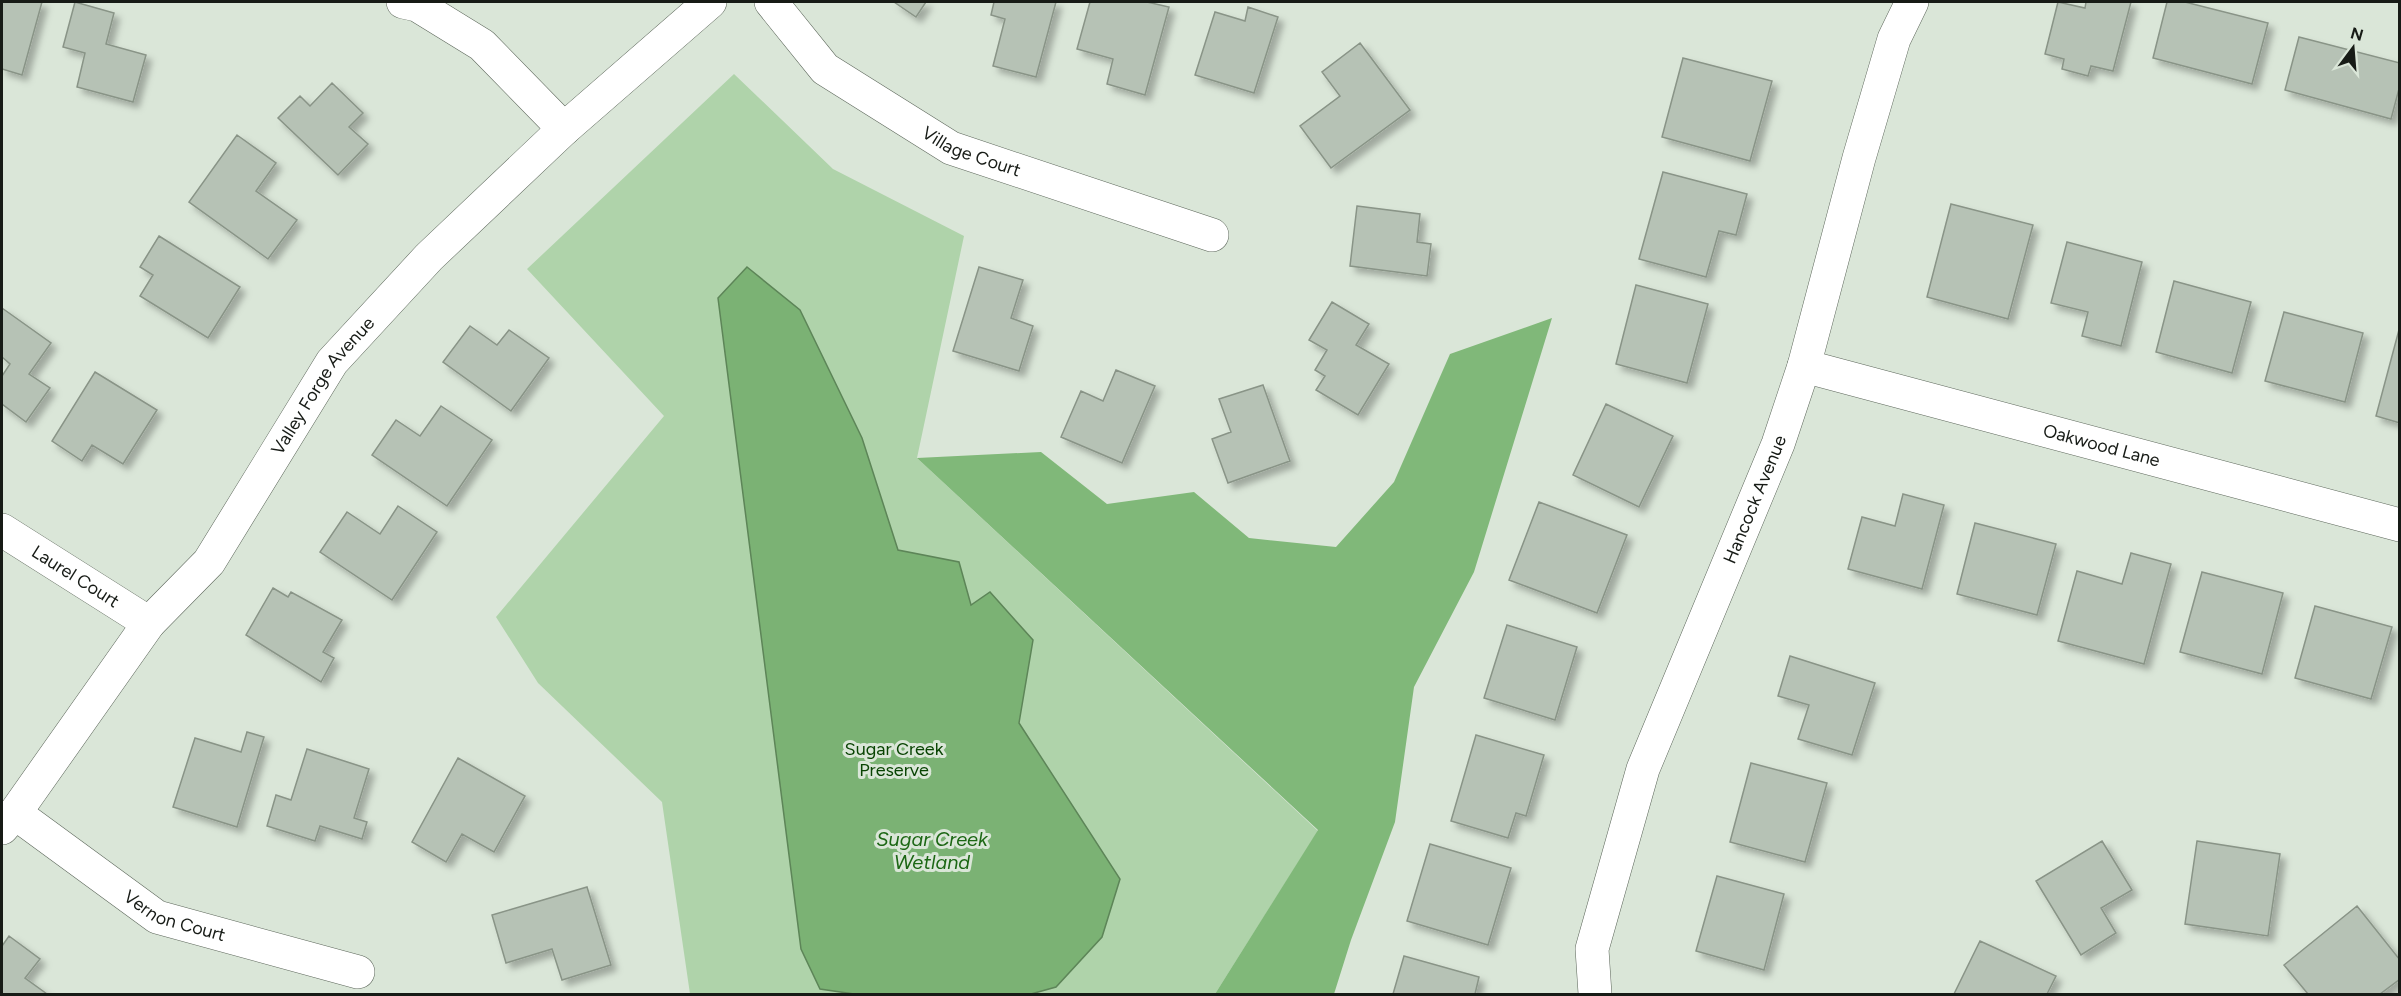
<svg xmlns="http://www.w3.org/2000/svg" width="2401" height="996" viewBox="0 0 2401 996" font-family="Figtree,sans-serif">
	<defs>
		<filter id="shadow"><feDropShadow dx="5.5" dy="5.5" stdDeviation="3" flood-color="#0004"/></filter>
	</defs>
	<rect width="100%" height="100%" fill="#dae6d8"/>
	<path fill="#afd3aa" d="M734,74L833,169L964,236L917,458L1318,831L1215,994H690L662,802L538,683L496,617L664,416L527,269Z"/>
	<path fill="#80b879" d="M1552,318L1474,572L1414,687L1395,822L1351,940L1334,994H1215L1318,830L917,458L1041,452L1107,504L1194,492L1249,538L1336,547L1394,482L1450,354Z"/>
	<path fill="#7bb274" stroke="#5d8558" stroke-width="1.5" d="M747,267L800,310L862,438L898,550L959,562L971,605L990,592L1033,640L1019,723L1120,879L1102,937L1056,987L1031,994H854L820,989L801,949L718,298Z"/>
	<path fill="#b6c2b5" stroke="#899487" stroke-width="1.5" filter="url(#shadow)" d="M2,2H42L22,75L2,69Z
		M75,2L114,13L106,44L146,55L133,102L77,87L85,53L63,47Z
		M894,2H926L916,17Z
		M994,2H1056L1036,77L993,66L1005,19L991,15Z
		M1090,2H1147L1169,7L1145,95L1107,84L1113,59L1077,49Z
		M2058,2L2085,8L2086,2H2131L2113,71L2091,66L2088,76L2062,69L2064,59L2045,54Z
		M2167,2H2185L2268,23L2252,84L2153,58Z
		M1248,7L1278,17L1254,93L1195,75L1215,12L1245,21Z
		M2299,37L2400,63V85L2391,119L2285,90Z
		M1360,43L1410,110L1331,168L1300,126L1340,96L1322,72Z
		M1683,58L1772,81L1750,161L1662,137Z
		M332,83L363,113L349,127L368,144L338,175L278,118L300,96L310,106Z
		M237,135L276,163L256,191L297,220L268,259L189,202Z
		M1663,172L1747,194L1736,235L1719,231L1706,277L1639,259Z
		M1951,204L2033,225L2008,319L1927,297Z
		M1357,206L1420,214L1417,242L1431,244L1427,276L1350,266Z
		M159,236L240,287L208,338L140,296L153,275L140,267Z
		M2067,242L2142,262L2121,346L2082,336L2088,312L2051,303Z
		M979,267L1023,280L1011,318L1033,326L1019,371L953,351Z
		M2174,281L2251,302L2232,373L2156,352Z
		M1636,285L1708,304L1687,383L1616,364Z
		M1332,302L1369,324L1356,345L1389,364L1358,415L1316,390L1325,376L1315,370L1327,350L1309,340Z
		M2,308L51,343L29,374L50,388L26,422L2,404V376L10,364L2,357Z
		M2284,312L2363,333L2345,402L2265,381Z
		M470,326L497,345L509,330L549,358L511,411L443,362Z
		M2400,326V423L2376,416Z
		M1116,370L1155,386L1122,463L1061,437L1081,391L1103,401Z
		M95,372L157,410L123,464L92,445L82,461L52,441Z
		M1263,385L1290,461L1228,483L1212,439L1231,432L1219,399Z
		M1606,404L1673,436L1639,507L1573,475Z
		M441,406L492,440L447,506L372,455L396,420L420,436Z
		M1903,494L1944,505L1922,589L1848,569L1862,517L1895,526Z
		M1539,502L1627,535L1597,613L1509,580Z
		M398,506L437,532L392,600L320,552L347,512L380,534Z
		M1975,523L2056,544L2037,615L1957,594Z
		M2131,553L2171,564L2144,664L2058,641L2077,571L2122,584Z
		M2202,572L2283,593L2262,674L2180,652Z
		M273,588L288,597L291,592L342,620L323,652L334,658L321,682L246,635Z
		M2315,606L2392,627L2371,699L2295,678Z
		M1507,625L1577,647L1555,720L1484,698Z
		M1790,656L1875,683L1852,755L1798,739L1809,705L1778,696Z
		M247,732L264,737L237,827L173,807L195,738L241,752Z
		M1476,735L1544,755L1526,816L1516,813L1508,838L1451,821Z
		M307,749L369,769L354,818L367,822L362,839L320,826L315,841L267,826L276,795L291,800Z
		M458,758L525,796L494,852L462,834L446,862L412,842Z
		M1751,763L1827,783L1805,862L1730,842Z
		M2102,841L2132,890L2101,908L2116,933L2081,955L2036,881Z
		M2197,841L2280,854L2268,936L2185,924Z
		M1430,844L1511,868L1488,945L1407,921Z
		M1717,876L1784,894L1764,970L1696,951Z
		M587,887L611,965L562,980L552,949L506,963L492,915Z
		M2357,906L2400,960V979L2380,994H2308L2284,965Z
		M9,936L40,959L25,978L47,994H2V946Z
		M1980,941L2056,976L2047,994H1954Z
		M1404,956L1479,977L1475,994H1393Z"/>
	<g fill="none" stroke-linecap="round" stroke-linejoin="round">
		<g stroke="#5d675b" stroke-width="34">
			<g id="street">
				<path d="M403,2L417,5L482,45L564,129"/>
				<path id="s1" d="M771,2L825,69L951,148L1212,235"/>
				<path id="s2" d="M1804,366L2400,525"/>
				<path id="s3" d="M2,530L149,623"/>
				<path id="s4" d="M15,813L157,917L358,972"/>
				<path id="s5" d="M2,828L15,813L149,623L209,562L332,362L429,257L564,129L710,2"/>
				<path id="s6" d="M1595,994L1592,949L1643,769L1778,444L1804,366L1859,158L1894,39L1912,2"/>
			</g>
		</g>
		<use href="#street" stroke="#fff" stroke-width="33"/>
	</g>
	<g text-anchor="middle" dominant-baseline="central" stroke-width="6" stroke-linejoin="round" paint-order="stroke">
		<g font-size="18" fill="#171b16" stroke="#dae6d8">
			<text stroke="none"><textPath href="#s1" startOffset="255">Village Court</textPath></text>
			<text stroke="none"><textPath href="#s5" startOffset="548">Valley Forge Avenue</textPath></text>
			<text stroke="none"><textPath href="#s2" startOffset="308">Oakwood Lane</textPath></text>
			<text stroke="none"><textPath href="#s6" startOffset="524">Hancock Avenue</textPath></text>
			<text stroke="none"><textPath href="#s3" startOffset="87">Laurel Court</textPath></text>
			<text stroke="none"><textPath href="#s4" startOffset="192">Vernon Court</textPath></text>
		</g>
		<g font-size="18" fill="#094403" stroke="#dae6d8">
			<text x="894" y="749">Sugar Creek<tspan x="894" dy="21">Preserve</tspan></text>
		</g>
		<g font-size="20" font-style="italic" fill="#1c6714" stroke="#dae6d8">
			<text x="932" y="839">Sugar Creek<tspan x="932" dy="23">Wetland</tspan></text>
		</g>
	</g>
	<rect width="2401" height="996" fill="none" stroke="#171b16" stroke-width="6"/>
	<g transform="translate(2353 48) rotate(16)" stroke="#dae6d8" stroke-width="4.5" paint-order="stroke">
	<path d="M0-4.5L10 22L0 15L-10 22Z" fill="#171b16"/>
	<text y="-9" font-size="16" font-weight="bold" text-anchor="middle" fill="#171b16">N</text>
	</g>
</svg>
